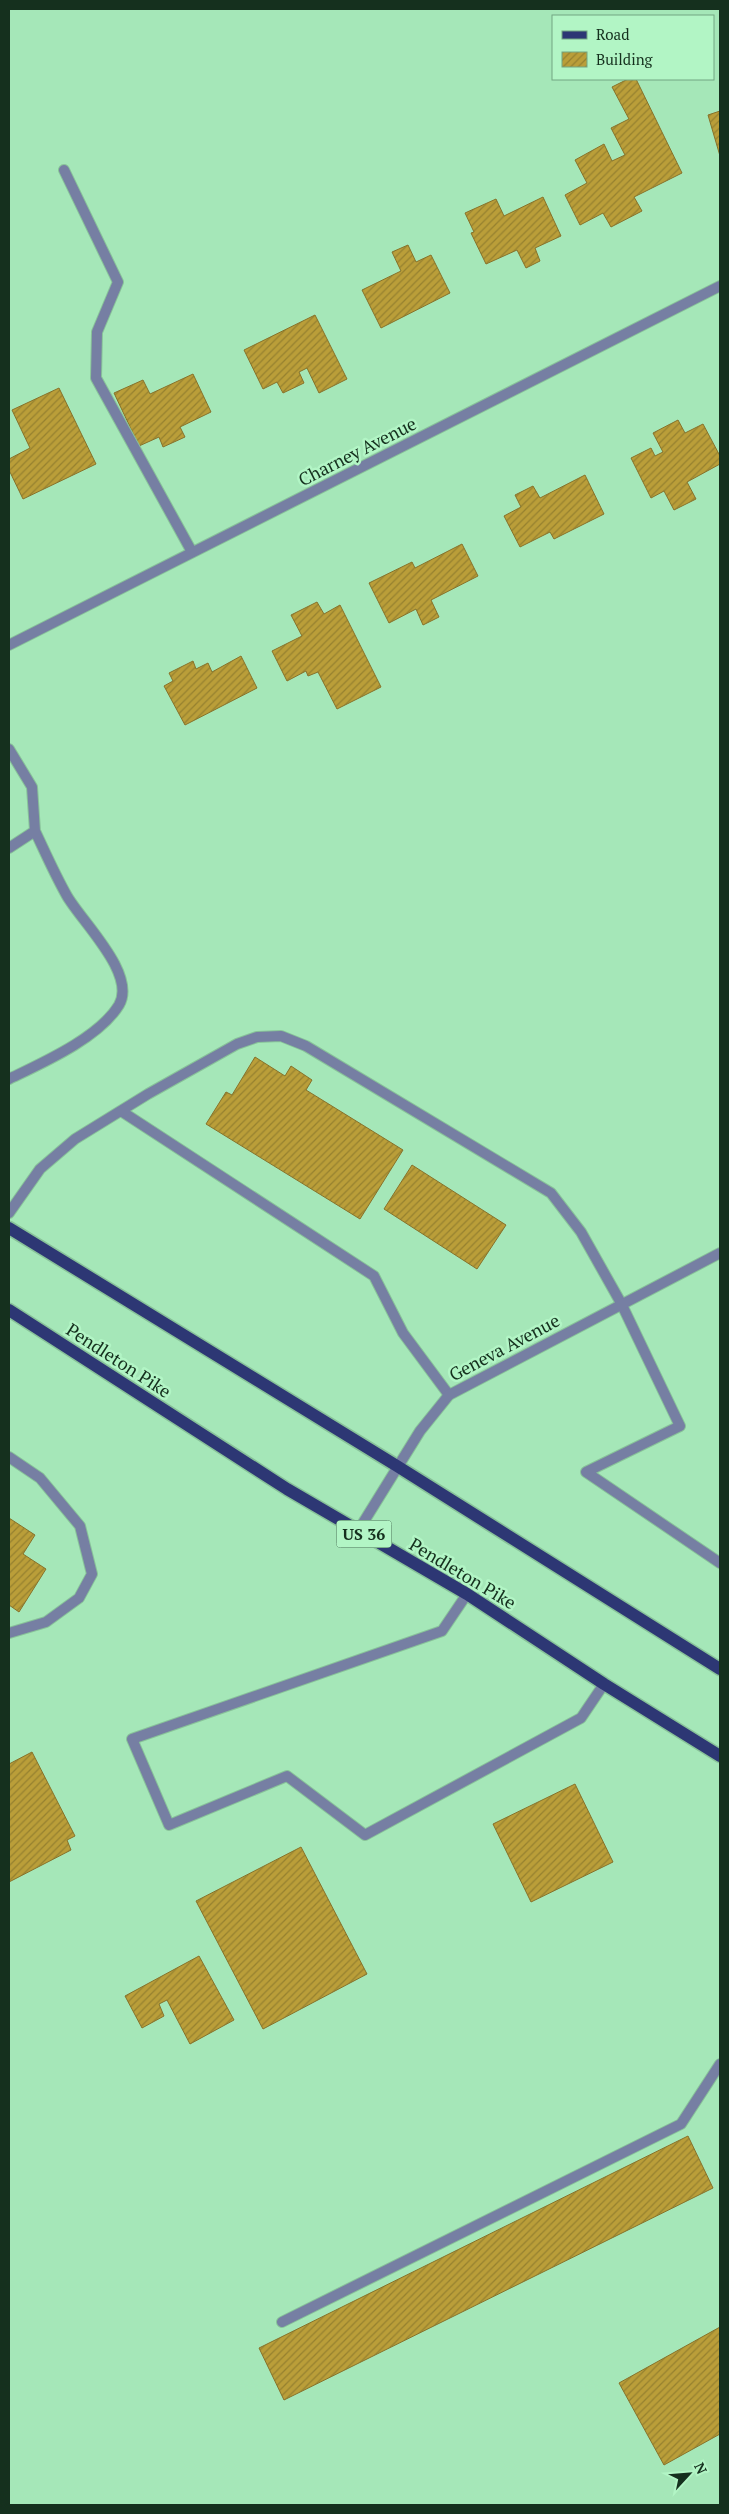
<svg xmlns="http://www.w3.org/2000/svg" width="729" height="2514" viewBox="0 0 729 2514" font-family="'PT Serif',serif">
	<defs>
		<pattern id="building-hatch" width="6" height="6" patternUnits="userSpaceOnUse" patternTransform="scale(1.25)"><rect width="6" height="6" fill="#ba9e39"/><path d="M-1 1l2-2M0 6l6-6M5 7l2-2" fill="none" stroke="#96812f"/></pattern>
	</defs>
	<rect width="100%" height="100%" fill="#a5e7b8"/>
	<path fill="url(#building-hatch)" stroke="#87722a" d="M628,79H636L682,173L634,197L642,211L611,227L603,213L580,225L565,195L587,183L575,160L604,144L612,161L625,155L611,128L629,119L612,87Z
		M720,111V156L708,115Z
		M543,197L561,236L535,248L540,261L526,268L517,250L486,264L471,233L474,232L465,213L496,199L504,216Z
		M408,245L416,262L431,255L450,293L381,328L362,290L401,271L392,252Z
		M315,315L347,379L319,393L307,368L299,372L304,383L283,393L277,382L263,389L244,350Z
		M193,374L211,412L180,427L185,437L163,447L159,437L139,446L114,393L143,380L150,394Z
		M59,388L96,464L23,499L9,470V459L30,448L12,410Z
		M678,420L685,433L703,424L720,456V464L687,482L696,499L674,510L664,491L651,498L631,458L651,448L655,456L663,452L653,433Z
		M585,475L604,514L554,539L550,532L520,547L504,516L521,507L515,495L533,486L540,498Z
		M462,544L478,576L431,600L439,617L423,625L416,609L389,623L369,583L412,562L415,568Z
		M317,602L324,614L340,605L381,687L337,709L318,672L308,676L306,671L287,681L272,651L302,636L291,615Z
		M241,656L257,688L185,725L164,686L173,681L169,673L193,661L196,669L208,663L212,672Z
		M255,1057L285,1076L291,1066L312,1080L306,1090L403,1150L360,1219L206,1124L226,1092L232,1095Z
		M412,1165L506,1225L477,1269L384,1209Z
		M9,1518L35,1535L23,1554L46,1569L19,1612L9,1605Z
		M32,1752L75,1836L67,1840L71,1850L9,1882V1764Z
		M575,1784L613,1862L531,1902L493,1824Z
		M301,1847L367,1974L263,2029L196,1901Z
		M199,1956L234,2020L190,2044L167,2000L159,2004L164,2016L142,2028L125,1996Z
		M688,2136L713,2188L284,2400L259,2348Z
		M720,2327V2434L664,2465L619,2383Z"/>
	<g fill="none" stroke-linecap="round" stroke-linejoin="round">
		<g stroke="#88c299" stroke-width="12">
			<path id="lane" d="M64,170L118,282L97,332L96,378L192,552
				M9,749L32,787L35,831
				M9,848L35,831C45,852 55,875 67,896C82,922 137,974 119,1005C99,1038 42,1063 9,1079
				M121,1111L374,1276L403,1333L449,1395
				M9,1213L40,1169L75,1139L148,1094L237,1044L257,1037L281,1036L306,1046L551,1193L581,1232L621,1303L680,1426L586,1472L720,1563
				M9,1457L40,1478L80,1526L92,1574L79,1598L46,1622L9,1633
				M467,1594L442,1631L132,1739L169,1825L287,1776L365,1835L581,1718L604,1684
				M282,2322L681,2124L720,2064"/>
		</g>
		<g stroke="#88c299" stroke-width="12">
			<path id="street" d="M9,645L720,286
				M358,1531L420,1431L449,1395L720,1253"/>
		</g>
		<g stroke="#88c299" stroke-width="15">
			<path id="primary" d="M9,1228L397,1466L720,1669
				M9,1310L287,1489L467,1594L604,1684L720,1756"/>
		</g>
		<use href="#lane" stroke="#767fa3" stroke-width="10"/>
		<use href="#street" stroke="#767fa3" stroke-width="10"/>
		<use href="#primary" stroke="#2d3774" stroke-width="12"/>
	</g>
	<g text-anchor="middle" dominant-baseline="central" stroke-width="5" stroke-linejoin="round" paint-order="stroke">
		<rect fill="#b2f5c5" stroke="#446b50" stroke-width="1" x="336.5" y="1520.5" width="55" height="27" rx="4"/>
		<g font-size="16" font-weight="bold" fill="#15301e">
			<text x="364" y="1534">US 36</text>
		</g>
		<g font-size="18" fill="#15301e" stroke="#b2f5c5">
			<text transform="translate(357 451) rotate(-27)">Charney Avenue</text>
			<text transform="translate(504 1347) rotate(-28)">Geneva Avenue</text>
			<text transform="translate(119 1360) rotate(33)">Pendleton Pike</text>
			<text transform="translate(463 1573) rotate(31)">Pendleton Pike</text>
		</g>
	</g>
	<rect width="729" height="2514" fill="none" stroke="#15301e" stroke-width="20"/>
	<rect x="552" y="15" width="162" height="65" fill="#b2f5c5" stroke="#73a682"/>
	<rect x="562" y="31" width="25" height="8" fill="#2d3774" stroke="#73a682"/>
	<text x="596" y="40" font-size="15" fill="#15301e">Road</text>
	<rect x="562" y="52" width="25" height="15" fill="url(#building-hatch)" stroke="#73a682"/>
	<text x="596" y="65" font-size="15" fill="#15301e">Building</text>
	<g transform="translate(689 2474) rotate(64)" stroke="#b2f5c5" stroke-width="4" paint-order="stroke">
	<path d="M0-4L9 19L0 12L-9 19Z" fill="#15301e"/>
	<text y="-8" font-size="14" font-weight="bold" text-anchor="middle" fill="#15301e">N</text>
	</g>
</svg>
